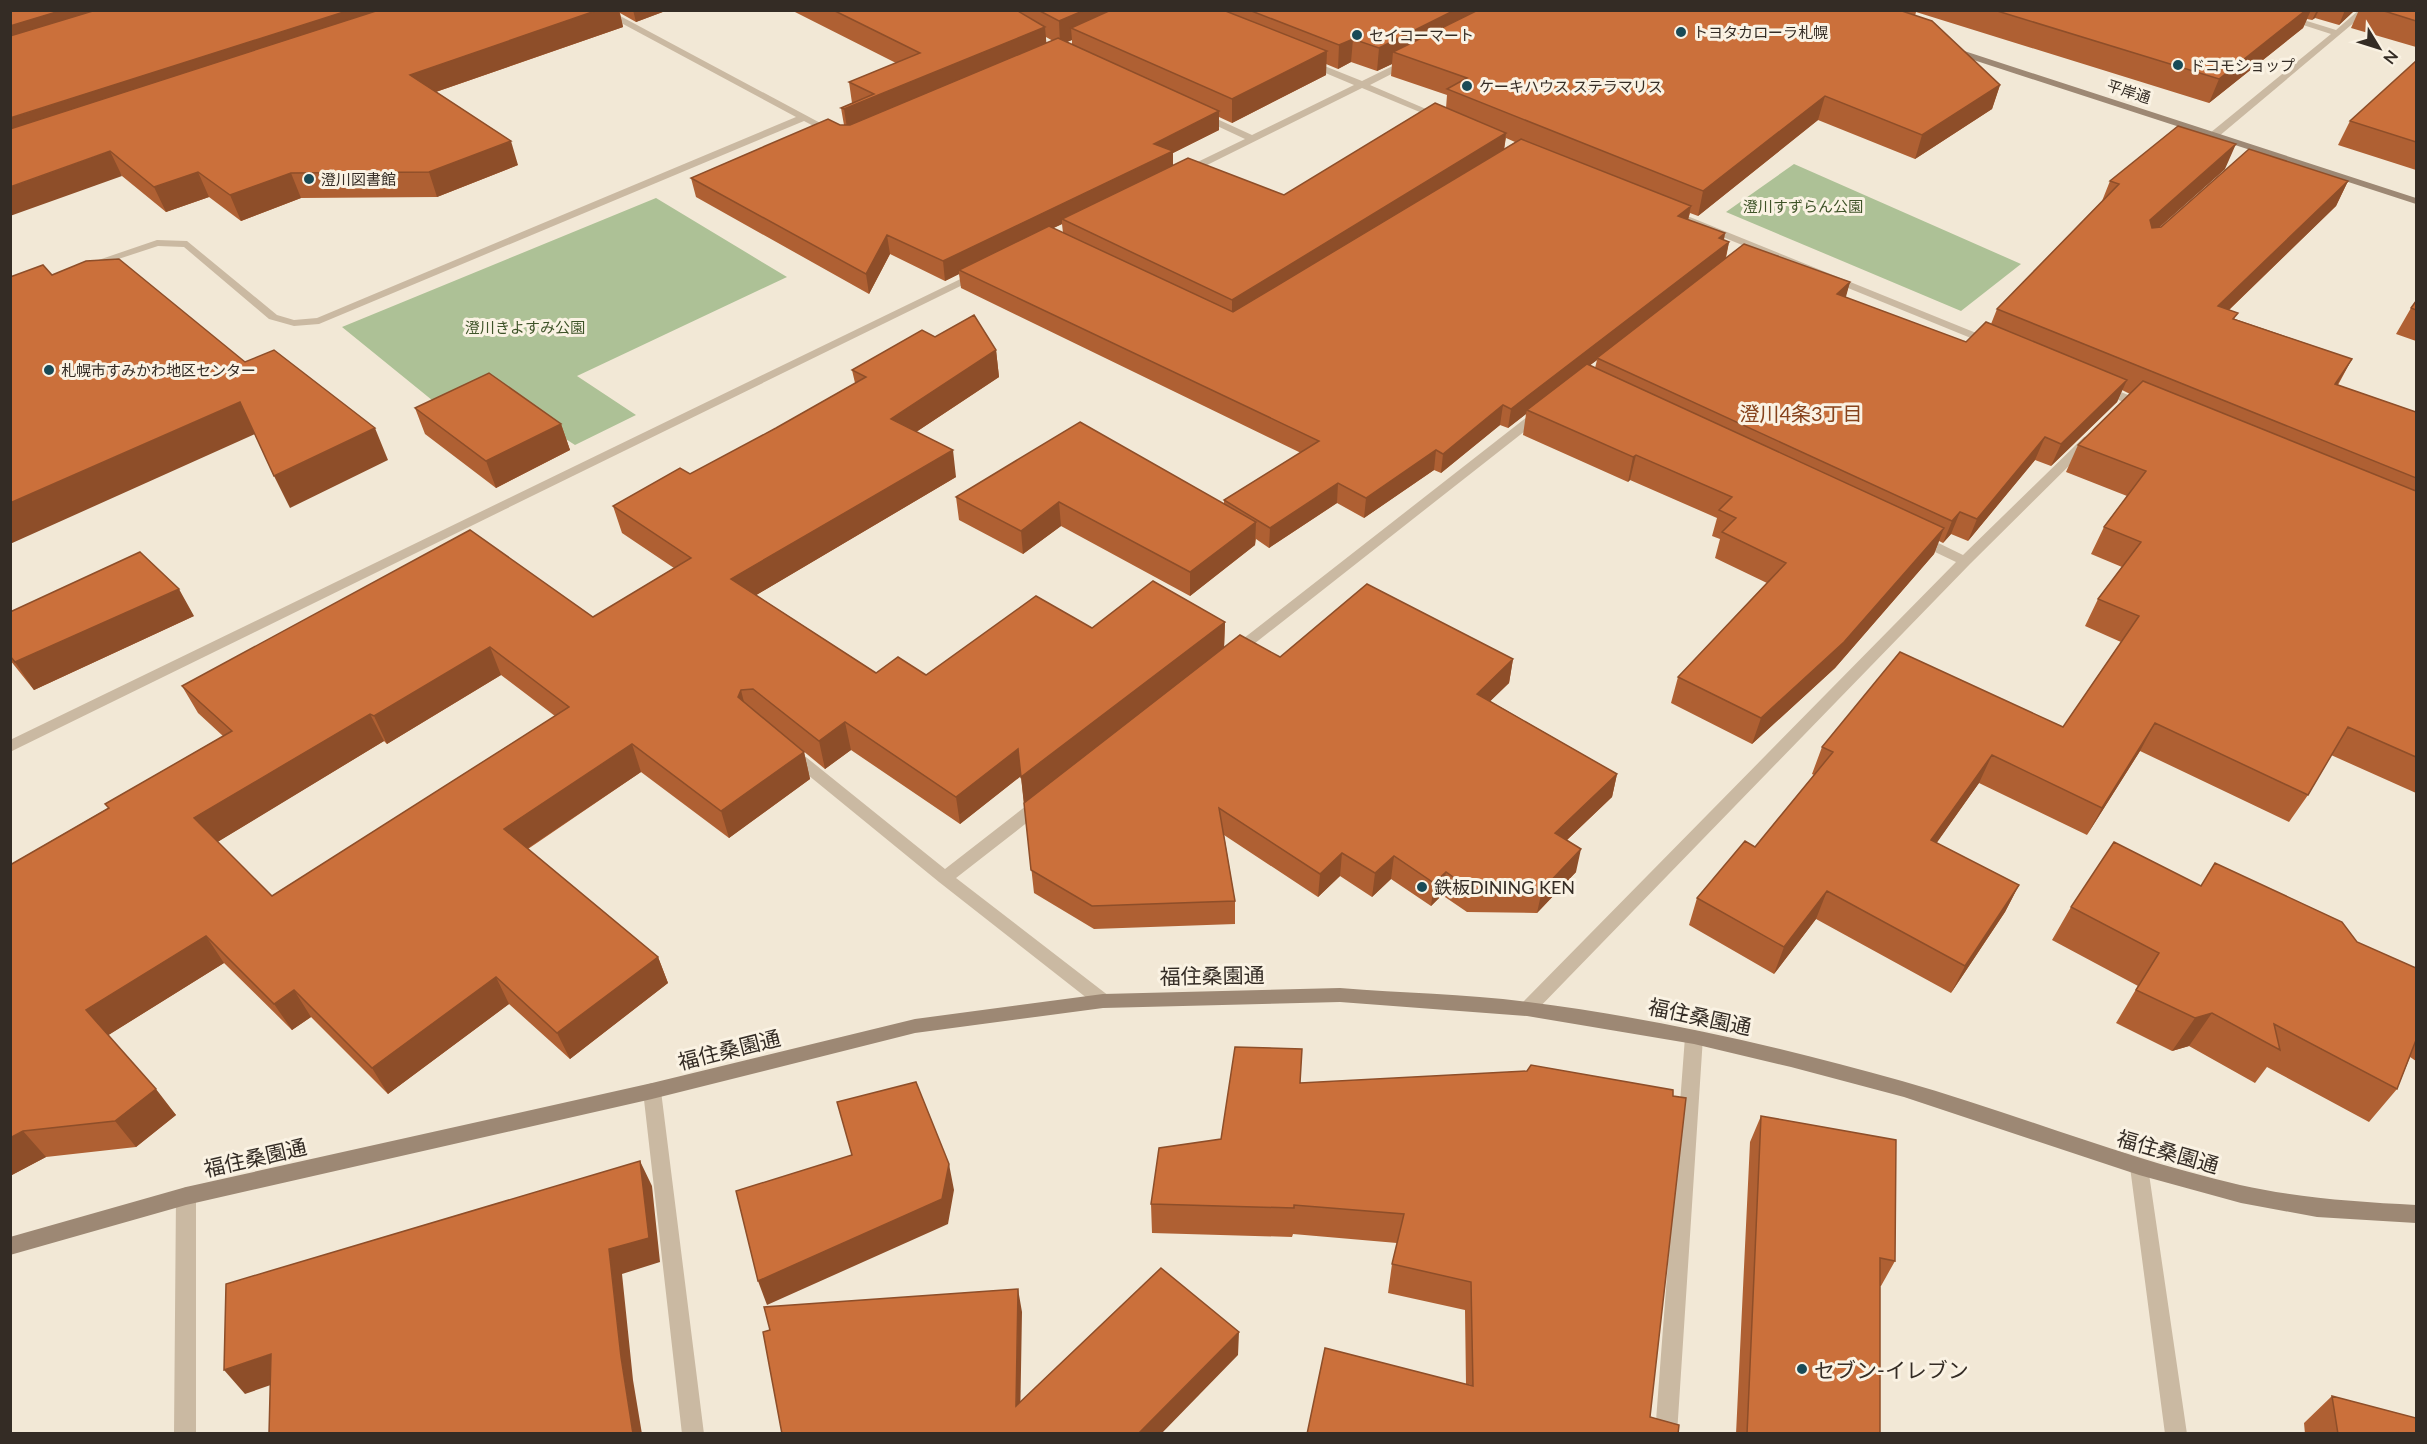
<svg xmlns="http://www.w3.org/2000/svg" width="2427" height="1444" viewBox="0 0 2427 1444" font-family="Lato,'Noto Sans JP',sans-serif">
	<rect width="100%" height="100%" fill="#f2e8d6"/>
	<path fill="#adc196" d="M1794,164L2021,264L1961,311L1726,212Z
		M656,198L787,277L577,376L636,415L575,445L488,389L443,409L342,327Z"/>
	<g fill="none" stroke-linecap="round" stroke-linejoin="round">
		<path fill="#cab9a2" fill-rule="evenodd" d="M597,10H609L839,133L831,135L804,121L319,324L294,326L269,319L184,247L158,246L88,269L84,270L78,267L157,240L187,241L277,315L294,320L317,318L796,117Z
			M2256,10H2271L2336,30L2359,10H2369L2218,137H2210V133L2331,34Z
			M1307,59L1362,81L1405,60H1411V64L1370,85L1447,118L1439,120L1362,88L1189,174H1181V170L1245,139L1198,117V113H1204L1252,135L1354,85L1304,64L1302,62Z
			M1670,209L1996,341L1998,343L1996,345H1988L1666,214L1665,212Z
			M977,271L983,274L981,276L10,752V740Z
			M2100,384L2149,403L2151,406L2149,409H2141L2096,391L2094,388Z
			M1540,409L1546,413L1544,416L1240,655H1230L1228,652L1230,649L1536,410Z
			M2088,436L2094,440L2092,443L1970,564L1533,1014L1527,1016L1521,1014L1518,1009L1521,1004L1956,562L1914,542L1912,539L1914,536H1924L1963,555L2084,437Z
			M791,748L796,749L945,869L1035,799H1047L1049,803L1047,807L956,878L1109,996L1112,1001L1109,1006L1103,1008L1097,1006L939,882L786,757L783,753L786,749Z
			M1694,1030L1700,1032L1703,1037L1677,1434H1655L1685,1037L1688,1032Z
			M652,1083L658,1085L661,1091L704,1434H682L643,1091L646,1085Z
			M2139,1159L2146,1161L2148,1167L2187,1434H2165L2130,1167L2132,1161Z
			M186,1187L193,1190L196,1196V1434H174L176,1196L179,1190Z"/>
		<path fill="#9d8874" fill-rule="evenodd" d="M1949,46L2416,198V204L1946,51L1944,49Z
			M1340,988C1402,993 1466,994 1528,1002C1654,1018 1779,1046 1902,1081C2015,1113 2125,1159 2240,1185C2298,1198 2357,1202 2416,1205V1223L2317,1217L2241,1203L2139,1175L1904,1097L1791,1067L1694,1044L1527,1016L1340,1002L1103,1008L915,1033L652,1099L186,1205L10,1255V1237L186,1187L652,1083L915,1019L1103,994Z"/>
	</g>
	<path fill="#af6033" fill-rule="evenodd" d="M10,10H668L636,22L620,13L623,27L436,92L518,165L437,197L301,198L241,221L209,197L166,212L122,176Z
		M791,10H2355L2339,25L2315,18L2312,20L2307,19L2303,28L2209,103L1916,12L1915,16L2000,85L1992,109L1915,159L1818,120L1698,216L1690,213L1688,220L1725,233L1724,240L1729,242L1726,258L1850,282L1845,297L1966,342L1991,324L1997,309L2102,201L2110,181L2225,169L2160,227L2348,181L2336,206L2229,310L2235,319L2352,359L2338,385L2416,412V793L2331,755L2308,795L2289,822L2140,751L2087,835L1979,783L1936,843L2019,885L2005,912L1951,993L1816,919L1774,974L1689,925L1697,898L1755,847L1814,775L1812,774L1822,747L2063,727L2121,642L2085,626L2098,599L2122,567L2091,554L2104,527L2127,496L2066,472L2078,445L2130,394L2122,390L2117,402L2051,466L2035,460L1968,541L1951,534L1943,543L1939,541L1934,554L1835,668L1752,744L1671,703L1678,677L1767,583L1715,558L1720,539L1712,536L1717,518L1630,480L1628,482L1523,435L1526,414L1508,428L1500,425L1441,473L1434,470L1364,518L1337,503L1269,548L1256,539L1255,545L1190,596L1061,526L1023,554L959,520L956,497L1224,504V500L1301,453L961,288L959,274L945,281L890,254L869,294L696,197L691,178L840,125H844L841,108L852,103L849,82L896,63ZM1046,37L1053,41L1046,43ZM1072,40V45L1066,42ZM1351,62L1377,71L1392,64L1391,76L1447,95L1446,108L1284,195L1173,166V153L1219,130V117L1232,123L1326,75V64L1338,69ZM1506,138L1515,142L1504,149ZM1062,224L1063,233L1053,228ZM1597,360L1595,368L1590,365Z
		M2359,10H2416V47L2351,28Z
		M2416,61V170L2338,145L2350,121Z
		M2416,301V341L2396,334L2411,308Z
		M935,337L996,350L999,377L916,432L956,477L756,595L876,673L926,675L1092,628L1225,622L1224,647L1280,657L1513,659L1509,683L1490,701L1617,774L1612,797L1567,840L1576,872L1537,913L1467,912L1442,895L1431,906L1391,879L1372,897L1340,876L1318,897L1224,835L1235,901V924L1094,929L1034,893L1021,776L960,824L851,750L825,769L796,745L804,752L810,779L729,838L641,772L528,849L658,957L668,983L570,1059L509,1004L388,1094L311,1017L292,1030L224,963L108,1035L176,1115L136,1147L46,1157L10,1176V865L108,808L105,804L223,736L198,713L182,686L593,617L674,568L622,533L613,506L690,474L776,428L855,383L852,370ZM501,675L555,716L272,896L217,842L384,741L387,744Z
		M415,408L561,424L570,450L496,488L425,434Z
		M10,612L194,616L34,690L10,660Z
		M2201,886L2357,942L2416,968V1061L2410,1057L2397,1089L2369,1122L2267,1067L2255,1083L2189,1046L2172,1051L2116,1023L2138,986L2052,940L2071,907Z
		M1300,1083L1650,1417L1679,1425L1466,1384L1465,1310L1388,1293L1392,1264L1397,1243L1293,1234L1292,1237L1152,1233L1151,1204L1221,1139Z
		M1761,1116L1895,1261L1881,1286H1880V1434H1736L1750,1142Z
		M2332,1396L2416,1434H2305L2304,1423Z"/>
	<path fill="#8e4e29" d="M63,10H151L10,52V26Z
		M350,10H429L10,146V118Z
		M599,10H619L623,27L418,98L410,75Z
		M633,10H668L636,22Z
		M1085,10H1140L1071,28L1072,40L1060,45L1059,21Z
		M1455,10H1499L1393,52L1392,64L1377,71L1379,48Z
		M2306,10H2311L2303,28L2209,103L2219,79Z
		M2317,10H2319L2315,18L2312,20Z
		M2345,10H2355L2339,25Z
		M1045,27L1047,50L848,134L844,109Z
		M1353,39L1351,62L1338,69L1339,45Z
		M1327,51L1326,75L1232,123V99Z
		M2000,85L1992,109L1915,159L1922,135Z
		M1825,96L1818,120L1698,216L1703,191Z
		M1219,111V130L1173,153V170L1062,219V224L963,272L959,270V274L945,281L943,261L1154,144Z
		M1506,133L1504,150L1232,318V300Z
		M511,141L518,165L437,197L429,172Z
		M2236,144L2225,169L2139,245L2150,220Z
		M110,151L122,176L10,216V187Z
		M198,172L209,197L166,212L154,187Z
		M291,173L301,198L241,221L230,195Z
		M2348,181L2336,206L2206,332L2218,306Z
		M1691,206L1687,224L1678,216Z
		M1725,233L1722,248L1729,242L1725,260L1597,358V360L1530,411L1527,410L1526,414L1508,428L1511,409Z
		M887,235L890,254L869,294L866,274Z
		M1850,282L1844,304L1837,294Z
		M996,350L999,377L895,446L891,419Z
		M2352,359L2337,385L2335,384Z
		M2127,380L2117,402L2051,466L2061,444Z
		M240,402L255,434L10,544V503Z
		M1503,405L1500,425L1441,473L1443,454Z
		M561,424L570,450L496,488L486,461Z
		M375,428L388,460L290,508L274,476Z
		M2045,437L2035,460L1968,541L1977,519Z
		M953,450L956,477L738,606L731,579Z
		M1436,450L1434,470L1364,518L1366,498Z
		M1636,455L1630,480L1628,482L1633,457Z
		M1338,483L1337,503L1269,548L1270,528Z
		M1059,502L1061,526L1023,554L1021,531Z
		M1960,512L1951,534L1943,543L1952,521Z
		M1256,522L1255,545L1190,596V572Z
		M1944,528L1934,554L1835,668L1752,744L1761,718Z
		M179,589L194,616L34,690L15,662Z
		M1225,622L1224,649L1024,805L1021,777Z
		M490,647L501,675L387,744L374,716Z
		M1513,659L1509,683L1474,717L1477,694Z
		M741,690L748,718L738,697Z
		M370,714L384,741L211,846L194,818Z
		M845,722L851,750L825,769L819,741Z
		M2155,723L2140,751L2087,835L2102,808Z
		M632,744L641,772L516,856L504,829Z
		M1018,749L1021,776L960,824L956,797Z
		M804,752L810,779L729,838L721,811Z
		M1992,755L1979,783L1919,868L1931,840Z
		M1617,774L1612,797L1550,856L1555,833Z
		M1581,849L1576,872L1537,913L1542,890Z
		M1342,853L1340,876L1318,897L1320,874Z
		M1394,856L1391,879L1372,897L1375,873Z
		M1446,872L1442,895L1431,906L1434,883Z
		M2019,885L2005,912L1951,993L1965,966Z
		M1827,891L1816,919L1774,974L1784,947Z
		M206,936L224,963L107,1036L86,1010Z
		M658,957L668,983L570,1059L557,1033Z
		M496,977L509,1004L388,1094L372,1068Z
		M294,990L311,1017L292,1030L274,1004Z
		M2212,1013L2189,1046L2172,1051L2195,1018Z
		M156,1089L176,1115L136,1147L115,1121Z
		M23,1131L46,1157L10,1176V1138Z
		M640,1161L652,1186L660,1262L622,1274L633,1380L642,1434H633L621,1357L609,1249Z
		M949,1164L954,1190L948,1224L767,1305L758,1281Z
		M1018,1289L1022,1312L1020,1428L1016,1406Z
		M1239,1332L1238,1355L1161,1434H1138Z
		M271,1354L291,1378L245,1394L224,1370Z"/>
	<path fill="#cb703b" stroke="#8e4e29" stroke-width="1.5" fill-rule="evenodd" d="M10,10H63L10,26Z
		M96,10H350L10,118V36Z
		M379,10H598L410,75L511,141L429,172L291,173L230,195L198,172L154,187L110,151L10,187V129Z
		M833,10H1016L1045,27L844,109L841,108L874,94L849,82L920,53Z
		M1038,10H1085L1059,21Z
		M1111,10H1223L1327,51L1232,99L1071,28Z
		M1249,10H1455L1379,48L1353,39L1339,45Z
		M1478,10H1899L1932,21L2000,85L1922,135L1825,96L1703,191L1447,89L1467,78L1393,52Z
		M1994,10H2306L2219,79Z
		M2381,10H2416V21Z
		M1058,38L1219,111L1154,144L1173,151L943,261L887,235L866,274L691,178L828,119L840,125H850Z
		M2416,61V142L2350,121Z
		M1435,103L1506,133L1232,300L1062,219L1188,158L1284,195Z
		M2178,126L2236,144L2150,220L2152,228L2161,227L2249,149L2348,181L2218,306L2238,313L2233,319L2352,359L2335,384L2416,412V478L1997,309L2119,184L2110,181Z
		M1521,139L1691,206L1678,216L1725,233L1719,238L1729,242L1511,409L1503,405L1443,454L1436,450L1366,498L1338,483L1270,528L1224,500L1319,441L959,270L1049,226L1233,312Z
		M1744,244L1850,282L1837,294L1966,342L1986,322L2127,380L2061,444L2045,437L1977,519L1960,512L1952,521L1597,358Z
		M119,259L245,362L274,350L375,428L274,476L240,402L10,503V277L43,265L52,275L86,261Z
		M2416,301V310L2411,308Z
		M974,315L996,350L891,419L953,450L731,579L876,673L898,657L926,675L1036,596L1092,628L1153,581L1225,622L1021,777L1018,749L956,797L845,722L819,741L753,689L741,690L738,697L804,752L721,811L632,744L504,829L658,957L557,1033L496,977L372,1068L294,990L274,1004L206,936L86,1010L156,1089L115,1121L23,1131L10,1138V865L109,808L105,804L232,731L182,686L470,530L593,617L691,558L613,506L680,468L690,474L776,428L866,377L852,370L922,330L935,337ZM490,647L569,707L272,896L194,818L370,714L374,716Z
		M1587,364L1944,528L1844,642L1761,718L1678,677L1786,563L1722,532L1736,518L1719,510L1732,497L1636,455L1633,457L1527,410Z
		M489,373L561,424L486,461L415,408Z
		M2143,381L2416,491V757L2348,727L2308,795L2155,723L2102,808L1992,755L1931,840L2019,885L1965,966L1827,891L1784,947L1697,898L1745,841L1755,847L1833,752L1822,747L1900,652L2063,727L2139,616L2098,599L2141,542L2104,527L2146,471L2078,445Z
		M1080,422L1256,522L1190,572L1059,502L1021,531L956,497Z
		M140,552L179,589L15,662L10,656V612Z
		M1367,584L1513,659L1477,694L1617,774L1555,833L1581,849L1542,890L1470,889L1446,872L1434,883L1394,856L1375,873L1342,853L1320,874L1219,808L1235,901L1092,906L1031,870L1024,803L1240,635L1280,657Z
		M2114,842L2201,886L2215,863L2342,922L2357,942L2416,968V1040L2397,1089L2274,1024L2280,1050L2212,1013L2195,1018L2136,990L2159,953L2071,907Z
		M1235,1047L1302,1049L1300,1083L1527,1071L1531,1065L1673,1090V1096L1686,1098L1650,1417L1679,1425L1678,1434H1307L1325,1348L1473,1386L1471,1282L1392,1264L1404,1214L1294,1205V1208L1151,1204L1159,1148L1221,1139Z
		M916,1082L949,1164L942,1199L758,1281L736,1191L852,1155L837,1102Z
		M1761,1116L1896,1140L1895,1261L1880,1258V1434H1747Z
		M640,1161L649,1238L609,1249L621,1357L633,1434H269L271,1354L224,1370L226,1284Z
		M1161,1268L1239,1332L1138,1434H782L763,1332L770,1330L764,1307L1018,1289L1016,1406Z
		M2332,1396L2416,1418V1434H2338Z"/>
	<g fill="#194b57" stroke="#faf2e3" stroke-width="2">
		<circle cx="1681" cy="32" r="6"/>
		<circle cx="1357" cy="35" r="6"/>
		<circle cx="2178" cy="65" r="6"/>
		<circle cx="1467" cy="86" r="6"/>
		<circle cx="309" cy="179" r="6"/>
		<circle cx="49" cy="370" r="6"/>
		<circle cx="1422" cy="887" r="6"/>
		<circle cx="1802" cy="1369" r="6"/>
	</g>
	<g text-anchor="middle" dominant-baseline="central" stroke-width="6" stroke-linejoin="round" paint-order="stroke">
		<g font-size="15" fill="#342c25" stroke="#faf2e3" text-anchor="start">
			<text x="1693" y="32">トヨタカローラ札幌</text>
			<text x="1369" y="35">セイコーマート</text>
			<text x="2190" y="65">ドコモショップ</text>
			<text x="1479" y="86">ケーキハウス ステラマリス</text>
			<text x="321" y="179">澄川図書館</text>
			<text x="61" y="370">札幌市すみかわ地区センター</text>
		</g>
		<g font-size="15" fill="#342c25" stroke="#faf2e3">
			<text transform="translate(2129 91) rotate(18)">平岸通</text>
		</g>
		<g font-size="15" fill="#3e5328" stroke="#faf2e3">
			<text x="1803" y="206">澄川すずらん公園</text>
			<text x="525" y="327">澄川きよすみ公園</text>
		</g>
		<g font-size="18" fill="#342c25" stroke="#faf2e3" text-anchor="start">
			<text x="1434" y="887">鉄板DINING KEN</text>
		</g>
		<g font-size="20" fill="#86421b" stroke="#faf2e3">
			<text x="1801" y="413">澄川4条3丁目</text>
		</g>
		<g font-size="21" fill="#342c25" stroke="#faf2e3">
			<text transform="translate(1212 975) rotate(-1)">福住桑園通</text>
			<text transform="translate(1700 1016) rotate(12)">福住桑園通</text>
			<text transform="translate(729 1049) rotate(-14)">福住桑園通</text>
			<text transform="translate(2168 1151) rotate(16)">福住桑園通</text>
			<text transform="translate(255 1157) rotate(-13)">福住桑園通</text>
		</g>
		<g font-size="21" fill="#342c25" stroke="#faf2e3" text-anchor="start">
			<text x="1814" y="1369">セブン-イレブン</text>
		</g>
	</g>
	<rect width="2427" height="1444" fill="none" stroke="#342c25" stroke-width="24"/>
	<g transform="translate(2379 48) rotate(128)" stroke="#faf2e3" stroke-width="4.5" paint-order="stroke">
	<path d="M0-4.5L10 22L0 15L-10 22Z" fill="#342c25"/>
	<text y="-9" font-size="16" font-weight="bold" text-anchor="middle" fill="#342c25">N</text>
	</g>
</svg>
